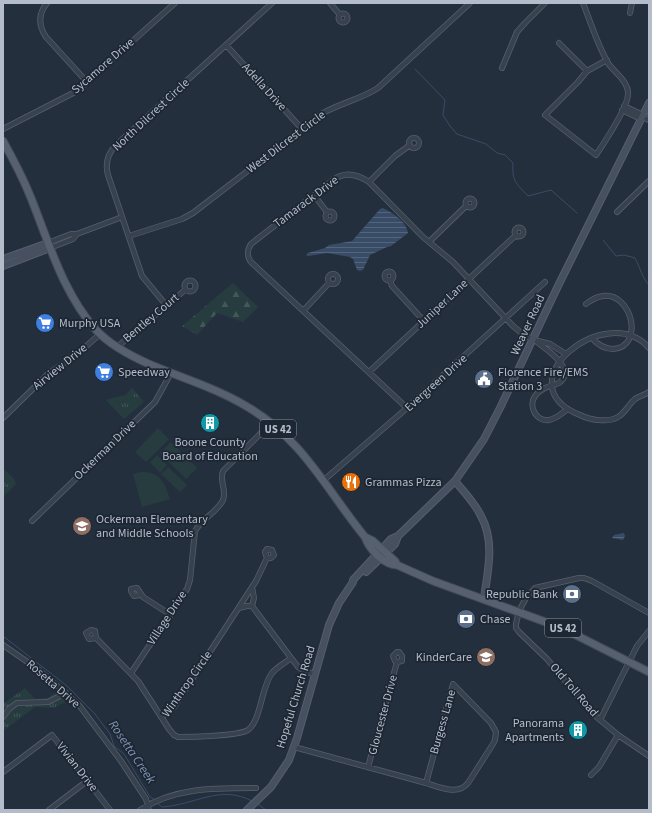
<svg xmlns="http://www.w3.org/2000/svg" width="652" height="813" viewBox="0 0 652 813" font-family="'Source Sans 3',sans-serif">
	<defs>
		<pattern id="forest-firs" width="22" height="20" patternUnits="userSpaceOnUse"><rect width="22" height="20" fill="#263c3f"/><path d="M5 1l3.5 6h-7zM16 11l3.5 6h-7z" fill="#435659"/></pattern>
		<pattern id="park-tufts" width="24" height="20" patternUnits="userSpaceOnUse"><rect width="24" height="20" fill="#263c3f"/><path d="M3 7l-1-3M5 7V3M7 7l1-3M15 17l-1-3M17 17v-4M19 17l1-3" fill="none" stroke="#435659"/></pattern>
		<pattern id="water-rules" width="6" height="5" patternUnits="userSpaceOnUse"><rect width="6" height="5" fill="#394c67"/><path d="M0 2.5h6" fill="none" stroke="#53647b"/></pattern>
	</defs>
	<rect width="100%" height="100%" fill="#242f3e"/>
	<path fill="url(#forest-firs)" d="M233,283L258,307L243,322L217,313L197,335L182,326Z"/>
	<path fill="url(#park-tufts)" d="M132,388L144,402L124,419L106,400L125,395Z
		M5,470L14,479L16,484L3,497V473Z
		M25,688L35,699L48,698L61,688L73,698L54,708L35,707L3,731V704Z"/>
	<path fill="#263c3f" d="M158,428L169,439L146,462L135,452Z
		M171,442L197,468L186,479L160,453Z
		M157,455L167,465L160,473L150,462Z
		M168,467L187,485L180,492L161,474Z
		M141,472C160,471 165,483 170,499L142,507L133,474Z"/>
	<path fill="url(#water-rules)" d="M383,208C393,213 407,222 408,233L391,246L387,247L370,255L363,270L360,271L357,270L353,259L350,257L327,253L308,256L306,255L308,253L325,248L329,245L352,241L380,209Z
		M624,533L625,536L623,540L612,538L614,535Z"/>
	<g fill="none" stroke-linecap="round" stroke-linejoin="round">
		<path stroke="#394c67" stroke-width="1" d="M415,69L445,100L443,115L450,126L457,134L486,144L497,153L505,155L513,163C512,182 516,183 528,196L551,190L577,213
			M603,240L616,256L624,255L635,258C640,267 642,278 649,285
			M3,636L67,686L95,714L110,734L114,746L124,754L150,797L154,799
			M157,803L162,807C195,805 220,784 252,801
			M256,803L266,810"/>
		<g stroke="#565f6c" stroke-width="6">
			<path id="minor" d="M47,3C38,14 38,25 46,37L87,82
				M330,3L340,15
				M583,3C590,21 598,46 608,63C614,72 628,81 628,93C629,106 604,143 596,155L545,115L578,82L587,71L607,60
				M630,13L632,3
				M338.5 18a4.5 4.5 0 1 1 9 0a4.5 4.5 0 1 1-9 0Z
				M559,43L587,71
				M226,45L302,129
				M502,68L517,32L525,23L545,3
				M624,106L643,115
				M622,110L641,119
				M642,117L649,120
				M3,129L77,91L175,3
				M409 143a5 5 0 1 1 10 0a5 5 0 1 1-10 0Z
				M369,182L395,156L410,145
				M314,195L327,212
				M465.5 203a4.5 4.5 0 1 1 9 0a4.5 4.5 0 1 1-9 0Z
				M325.5 216a4.5 4.5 0 1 1 9 0a4.5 4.5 0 1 1-9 0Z
				M617,212L649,181
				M514.5 232a4.5 4.5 0 1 1 9 0a4.5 4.5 0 1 1-9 0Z
				M129,236L182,219L193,213L323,113C341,103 361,99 378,88L470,3
				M430,241L466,206
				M48,243L71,234H77L122,217
				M50,248L73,239L77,234
				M384.5 276a4.5 4.5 0 1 1 9 0a4.5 4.5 0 1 1-9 0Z
				M328 279a5 5 0 1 1 10 0a5 5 0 1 1-10 0Z
				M390,280L392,286L424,321
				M184.5 286a5.5 5.5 0 1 1 11 0a5.5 5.5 0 1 1-11 0Z
				M586,304C591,300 596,297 603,296C632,292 645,347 613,349C604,349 597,344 592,338
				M166,305L142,276L108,175C105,164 107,155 115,146L272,3
				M303,311L329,283
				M537,342C547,350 577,369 559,383C550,386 541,388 535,396C528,406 536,422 549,420C556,419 562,413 568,409
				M117,347L185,290
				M649,348C606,299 502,384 580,415C590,420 608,423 618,417C625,413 629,404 635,399C639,396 645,395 649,392
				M369,372L515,236
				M407,408L251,262C247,257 247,250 251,244L333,180C345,171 357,174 369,182L423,237L453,262L513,326L524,335L534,340L550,344L566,354
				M3,418L49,373L75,356L100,334
				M324,480L407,408L545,282
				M32,521L155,402L171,373
				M140,595L134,596L131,591V589L137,588L143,597L171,615
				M252,606L254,598L252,587
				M239,608L247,606H252L298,667L306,672L315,674
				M649,613L592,581L584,578H579L535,588L526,598L519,611L516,624V628L519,632L547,659L592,713L618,735L649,756
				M96,638L89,639L86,633L91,630L95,631L96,638L138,681L169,729L174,735L178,737C190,737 239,736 248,730C261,721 261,687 272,673C277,667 285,663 291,658
				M3,645L39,670L79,705L121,761L146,799L149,810
				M131,673L187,589L190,580L195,531C202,519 218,511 223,500C227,490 219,481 223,471L271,423
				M453,684L491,723L496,732L495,740L493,744L468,783C458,796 439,787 426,783Z
				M3,717L10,708L17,703L48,702L66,693
				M161,717L170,711L174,707L256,581L267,558H271L274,555L272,550L267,549L265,552L267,558
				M600,720L637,646L649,631
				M294,747L426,783
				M368,767L397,662L402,661V656L399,652H397L393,656L395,661L397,662
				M3,772L52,735L110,810
				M591,775L599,767L618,735
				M49,810L87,781
				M140,810C175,787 216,788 256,788"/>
		</g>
		<g stroke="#565f6c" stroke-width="8">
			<path id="secondary" d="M3,259L48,243
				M3,266L50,248
				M455,481C464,492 475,503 481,516C495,541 488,571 484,598
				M366,572L395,544L398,536
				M247,810L271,787L289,760L297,738L329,625L339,603L353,582V580L391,539L398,536L455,481L484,439L500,408L558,286L649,103"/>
		</g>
		<g stroke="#414a57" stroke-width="9">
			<path id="primary" d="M3,141C13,159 23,178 31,198C49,243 63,293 96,330C110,345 131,356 149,364C182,378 216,388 246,406C304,440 325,488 365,537C369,549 384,565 397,565L433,581L562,628L649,672
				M365,537L373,541L395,561L397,565"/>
		</g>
		<use href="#minor" stroke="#38414e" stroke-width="4.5"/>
		<use href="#secondary" stroke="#465061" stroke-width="6"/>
		<use href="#primary" stroke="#56606e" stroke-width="7"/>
	</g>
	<defs>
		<g id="supermarket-disc" transform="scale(1)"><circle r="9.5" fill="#3f7fe0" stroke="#1d2633"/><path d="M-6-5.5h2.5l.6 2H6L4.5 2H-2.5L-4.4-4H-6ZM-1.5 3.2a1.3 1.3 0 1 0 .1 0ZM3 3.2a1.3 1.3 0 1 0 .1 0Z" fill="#fff"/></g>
		<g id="civic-disc" transform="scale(1)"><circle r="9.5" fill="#5c6f8a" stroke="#1d2633"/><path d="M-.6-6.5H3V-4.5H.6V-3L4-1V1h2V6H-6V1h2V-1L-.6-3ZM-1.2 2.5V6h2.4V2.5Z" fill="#fff"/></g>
		<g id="building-disc" transform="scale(1)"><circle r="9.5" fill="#0f9aa8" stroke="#1d2633"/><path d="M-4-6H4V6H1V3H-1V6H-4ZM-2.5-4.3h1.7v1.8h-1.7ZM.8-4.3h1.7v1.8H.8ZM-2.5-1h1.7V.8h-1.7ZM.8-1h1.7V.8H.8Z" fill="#fff"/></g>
		<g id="restaurant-disc" transform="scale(1)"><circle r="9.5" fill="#e8710a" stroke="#1d2633"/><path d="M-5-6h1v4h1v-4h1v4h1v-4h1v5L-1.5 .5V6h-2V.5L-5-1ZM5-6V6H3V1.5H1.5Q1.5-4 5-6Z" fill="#fff"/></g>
		<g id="school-disc" transform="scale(1)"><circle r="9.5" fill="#8d6e63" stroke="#1d2633"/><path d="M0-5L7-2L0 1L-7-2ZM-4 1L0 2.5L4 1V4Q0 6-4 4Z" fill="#fff"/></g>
		<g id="bank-disc" transform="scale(1)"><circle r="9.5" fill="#5c6f8a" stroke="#1d2633"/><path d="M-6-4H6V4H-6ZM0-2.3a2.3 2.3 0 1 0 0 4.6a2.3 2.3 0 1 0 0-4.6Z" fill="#fff"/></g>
	</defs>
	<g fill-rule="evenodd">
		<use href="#supermarket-disc" x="45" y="323"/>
		<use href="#supermarket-disc" x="104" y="372"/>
		<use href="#civic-disc" x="484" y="379"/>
		<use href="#building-disc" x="210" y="423"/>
		<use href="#restaurant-disc" x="351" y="482"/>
		<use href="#school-disc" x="82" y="526"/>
		<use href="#bank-disc" x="572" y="594"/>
		<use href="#bank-disc" x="466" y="619"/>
		<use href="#school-disc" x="486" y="657"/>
		<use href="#building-disc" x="578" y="730"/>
	</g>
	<g text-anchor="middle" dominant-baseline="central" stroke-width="3.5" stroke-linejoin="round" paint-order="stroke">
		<g fill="#1d2633" stroke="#878f9c" stroke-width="1">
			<rect x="260" y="420" width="36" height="18" rx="3"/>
			<rect x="545" y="619" width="36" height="18" rx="3"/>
		</g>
		<g font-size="11" font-weight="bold" fill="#b4bcc9">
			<text x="278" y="429">US 42</text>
			<text x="563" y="628">US 42</text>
		</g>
		<g font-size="12" fill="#b4bcc9" stroke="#1d2633">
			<text transform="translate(103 66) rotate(-41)">Sycamore Drive</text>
			<text transform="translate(264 87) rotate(48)">Adella Drive</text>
			<text transform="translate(151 115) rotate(-43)">North Dilcrest Circle</text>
			<text transform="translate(286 142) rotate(-37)">West Dilcrest Circle</text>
			<text transform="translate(306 202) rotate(-37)">Tamarack Drive</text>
			<text transform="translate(442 304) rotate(-43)">Juniper Lane</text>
			<text transform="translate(151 318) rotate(-40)">Bentley Court</text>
			<text transform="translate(528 325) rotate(-65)">Weaver Road</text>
			<text transform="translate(60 367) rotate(-39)">Airview Drive</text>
			<text transform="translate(436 383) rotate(-42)">Evergreen Drive</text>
			<text transform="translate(105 450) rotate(-44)">Ockerman Drive</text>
			<text transform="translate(167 618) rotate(-57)">Village Drive</text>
			<text transform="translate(53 684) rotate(41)">Rosetta Drive</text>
			<text transform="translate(187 684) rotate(-55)">Winthrop Circle</text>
			<text transform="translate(574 690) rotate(49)">Old Toll Road</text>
			<text transform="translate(296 697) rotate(-73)">Hopeful Church Road</text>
			<text transform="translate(383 715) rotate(-75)">Gloucester Drive</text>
			<text transform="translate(443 722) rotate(-74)">Burgess Lane</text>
			<text transform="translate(77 767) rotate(52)">Vivian Drive</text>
		</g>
		<g font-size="12" fill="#b4bcc9" stroke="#1d2633" text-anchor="start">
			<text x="59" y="323">Murphy USA</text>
			<text x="118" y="372">Speedway</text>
			<text x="498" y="372">Florence Fire/EMS<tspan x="498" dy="14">Station 3</tspan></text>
			<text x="210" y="442" text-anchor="middle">Boone County<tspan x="210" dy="14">Board of Education</tspan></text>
			<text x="365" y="482">Grammas Pizza</text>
			<text x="96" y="519">Ockerman Elementary<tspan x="96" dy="14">and Middle Schools</tspan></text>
			<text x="558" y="594" text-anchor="end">Republic Bank</text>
			<text x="480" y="619">Chase</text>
			<text x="472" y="657" text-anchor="end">KinderCare</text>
			<text x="564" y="723" text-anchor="end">Panorama<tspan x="564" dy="14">Apartments</tspan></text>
		</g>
		<g font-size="13" font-style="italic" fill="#7c92b1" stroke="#1d2633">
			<text transform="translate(132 752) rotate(56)">Rosetta Creek</text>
		</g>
	</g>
	<rect width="652" height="813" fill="none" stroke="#b4bcc9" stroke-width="8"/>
</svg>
